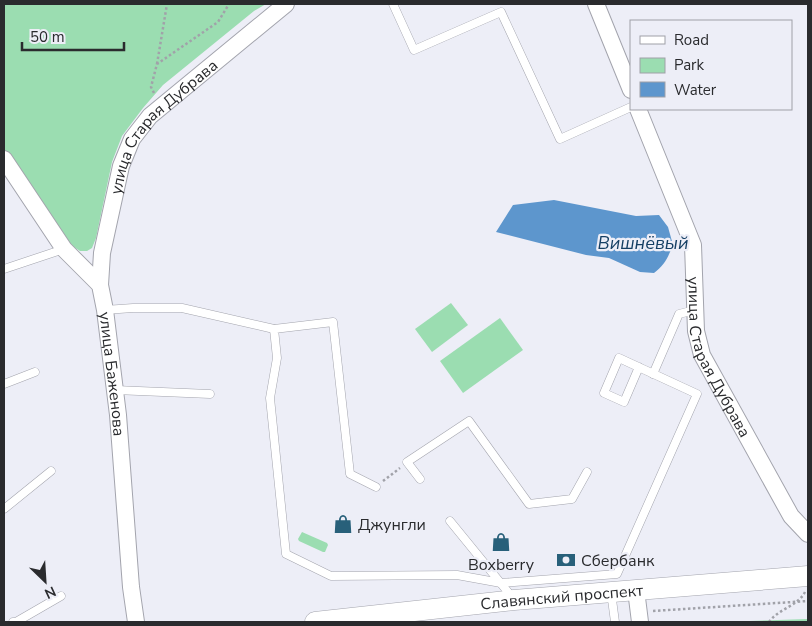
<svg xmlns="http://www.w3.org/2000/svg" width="812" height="626" font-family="'Nunito Sans',sans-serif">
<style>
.green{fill:#9bddb1}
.water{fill:#5d96cd}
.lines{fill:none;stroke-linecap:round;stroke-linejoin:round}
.service-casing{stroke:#a3a4ad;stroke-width:9}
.minor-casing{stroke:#a3a4ad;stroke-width:18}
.tertiary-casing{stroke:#a3a4ad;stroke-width:21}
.path{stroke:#a1a2a9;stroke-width:2.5;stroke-dasharray:2.5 2.5;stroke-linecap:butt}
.service{stroke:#fff;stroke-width:8}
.minor{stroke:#fff;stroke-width:16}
.tertiary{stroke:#fff;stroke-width:20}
.labels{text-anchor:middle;stroke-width:4.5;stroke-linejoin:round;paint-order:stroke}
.street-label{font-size:16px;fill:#2a2b2e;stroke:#edeef7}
.poi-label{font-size:16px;fill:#2a2b2e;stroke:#edeef7;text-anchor:start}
.water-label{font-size:18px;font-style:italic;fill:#153f64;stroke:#edeef7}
</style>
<rect width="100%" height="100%" fill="#edeef7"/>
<g class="green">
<path d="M 4,4 L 266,4 L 254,11 L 163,85 L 143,108 L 122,136 L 112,162 L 96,238 L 92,248 L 87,251 L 80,251 L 71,245 L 44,211 L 4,149 Z"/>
<path d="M 451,303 L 468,325 L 432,352 L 415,329 Z"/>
<path d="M 500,318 L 523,350 L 463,393 L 440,361 Z"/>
<path d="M 302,532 L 327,543 L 328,545 L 325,552 L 323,552 L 299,541 L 298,539 Z"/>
<path d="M 808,619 L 808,622 L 718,622 Z"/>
</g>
<path class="water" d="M 554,200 L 636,216 L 659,215 L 668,227 L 673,245 C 668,257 665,265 654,273 L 640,272 L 609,258 L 586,255 L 496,232 L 513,205 Z"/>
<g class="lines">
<g class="service-casing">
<g id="service">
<path d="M 393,4 L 414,50 L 501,12 L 560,139 L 631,107"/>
<path d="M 4,269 L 64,249"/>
<path d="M 105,310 L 133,308 L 182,308 L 274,329"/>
<path d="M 653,374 L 679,314 L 695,310"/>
<path d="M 4,384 L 35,372"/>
<path d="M 115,390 L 210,394"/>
<path d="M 420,479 L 407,462 L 469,421 L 529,504 L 572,499 L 587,472"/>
<path d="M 376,487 L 350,474 L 333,322 L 274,329 L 277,358 L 270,398 L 286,554 L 331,576 L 457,575 L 501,583 L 617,574 L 697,394 L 619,358 L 604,393 L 624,402 L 639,367"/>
<path d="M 4,509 L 51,471"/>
<path d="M 450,521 L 512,597"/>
<path d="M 611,592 L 615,622"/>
<path d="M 13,622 L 16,622 L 61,596"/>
</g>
</g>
<g class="minor-casing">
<g id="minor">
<path d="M 596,4 L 631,90"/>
<path id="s1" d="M 638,109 L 693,245 L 696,331 L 702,355 L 791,516 L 808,534"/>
<path id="s2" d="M 4,159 L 64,249 L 100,285 L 105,310 L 118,415 L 131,587 L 136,622"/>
<path id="s3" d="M 100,285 L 102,253 L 121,166 L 132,139 L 150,116 L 286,4"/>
<path d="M 636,590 L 640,622"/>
</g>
</g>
<g class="tertiary-casing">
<g id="tertiary">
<path id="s4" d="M 315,622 L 514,600 L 808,576"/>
</g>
</g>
<g class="path">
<path d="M 157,64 L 167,4"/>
<path d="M 154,93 L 151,87 L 157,64 L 218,22 L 229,4"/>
<path d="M 383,481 L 400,468"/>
<path d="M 653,611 L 808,601"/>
<path d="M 769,622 C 778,609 798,606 805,592"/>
</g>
<use href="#service" class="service"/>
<use href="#minor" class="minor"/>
<use href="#tertiary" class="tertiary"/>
</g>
<defs>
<g id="shop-bare" transform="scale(1.5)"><path d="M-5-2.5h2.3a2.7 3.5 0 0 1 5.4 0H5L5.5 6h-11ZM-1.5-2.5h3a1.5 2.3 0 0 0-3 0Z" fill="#28607a" stroke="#edeef7" stroke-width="2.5" paint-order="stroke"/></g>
<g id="bank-bare" transform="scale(1.5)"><path d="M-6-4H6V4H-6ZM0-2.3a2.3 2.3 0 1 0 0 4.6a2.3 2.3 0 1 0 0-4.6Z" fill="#28607a" stroke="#edeef7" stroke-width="2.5" paint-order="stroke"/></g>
</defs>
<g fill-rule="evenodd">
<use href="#shop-bare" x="343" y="524"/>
<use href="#shop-bare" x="501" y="542"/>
<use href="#bank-bare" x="566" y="560"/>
</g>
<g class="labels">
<g class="street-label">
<text dy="6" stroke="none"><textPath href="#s3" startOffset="178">улица Старая Дубрава</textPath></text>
<text dy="6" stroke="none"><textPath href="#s1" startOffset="264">улица Старая Дубрава</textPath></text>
<text dy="6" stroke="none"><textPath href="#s2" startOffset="249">улица Баженова</textPath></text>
<text dy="6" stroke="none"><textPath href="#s4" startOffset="248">Славянский проспект</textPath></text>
</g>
<g class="poi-label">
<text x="358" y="530">Джунгли</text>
<text x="581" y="566">Сбербанк</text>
<text x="501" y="570" text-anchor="middle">Boxberry</text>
</g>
<g class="water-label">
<text x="643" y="249">Вишнёвый</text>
</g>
</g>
<rect width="812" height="626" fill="none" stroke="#2a2b2e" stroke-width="10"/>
<rect x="630" y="20" width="162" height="90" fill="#edeef7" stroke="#9fa0a7"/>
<rect x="640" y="36" width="25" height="8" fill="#ffffff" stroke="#9fa0a7"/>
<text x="674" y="45" font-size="15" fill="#2a2b2e">Road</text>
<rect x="640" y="58" width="25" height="15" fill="#9bddb1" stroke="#9fa0a7"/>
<text x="674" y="70" font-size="15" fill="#2a2b2e">Park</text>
<rect x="640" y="82" width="25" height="15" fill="#5d96cd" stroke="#9fa0a7"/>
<text x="674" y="95" font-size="15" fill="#2a2b2e">Water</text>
<g transform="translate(45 581) rotate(155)" stroke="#edeef7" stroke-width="4" paint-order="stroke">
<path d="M0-4L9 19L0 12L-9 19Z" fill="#2a2b2e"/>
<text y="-8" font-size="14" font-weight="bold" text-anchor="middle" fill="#2a2b2e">N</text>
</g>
<path d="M22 42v8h102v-8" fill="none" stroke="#2a2b2e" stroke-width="2.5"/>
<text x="30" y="42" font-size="15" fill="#2a2b2e" stroke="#edeef7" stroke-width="4" paint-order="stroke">50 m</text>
</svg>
